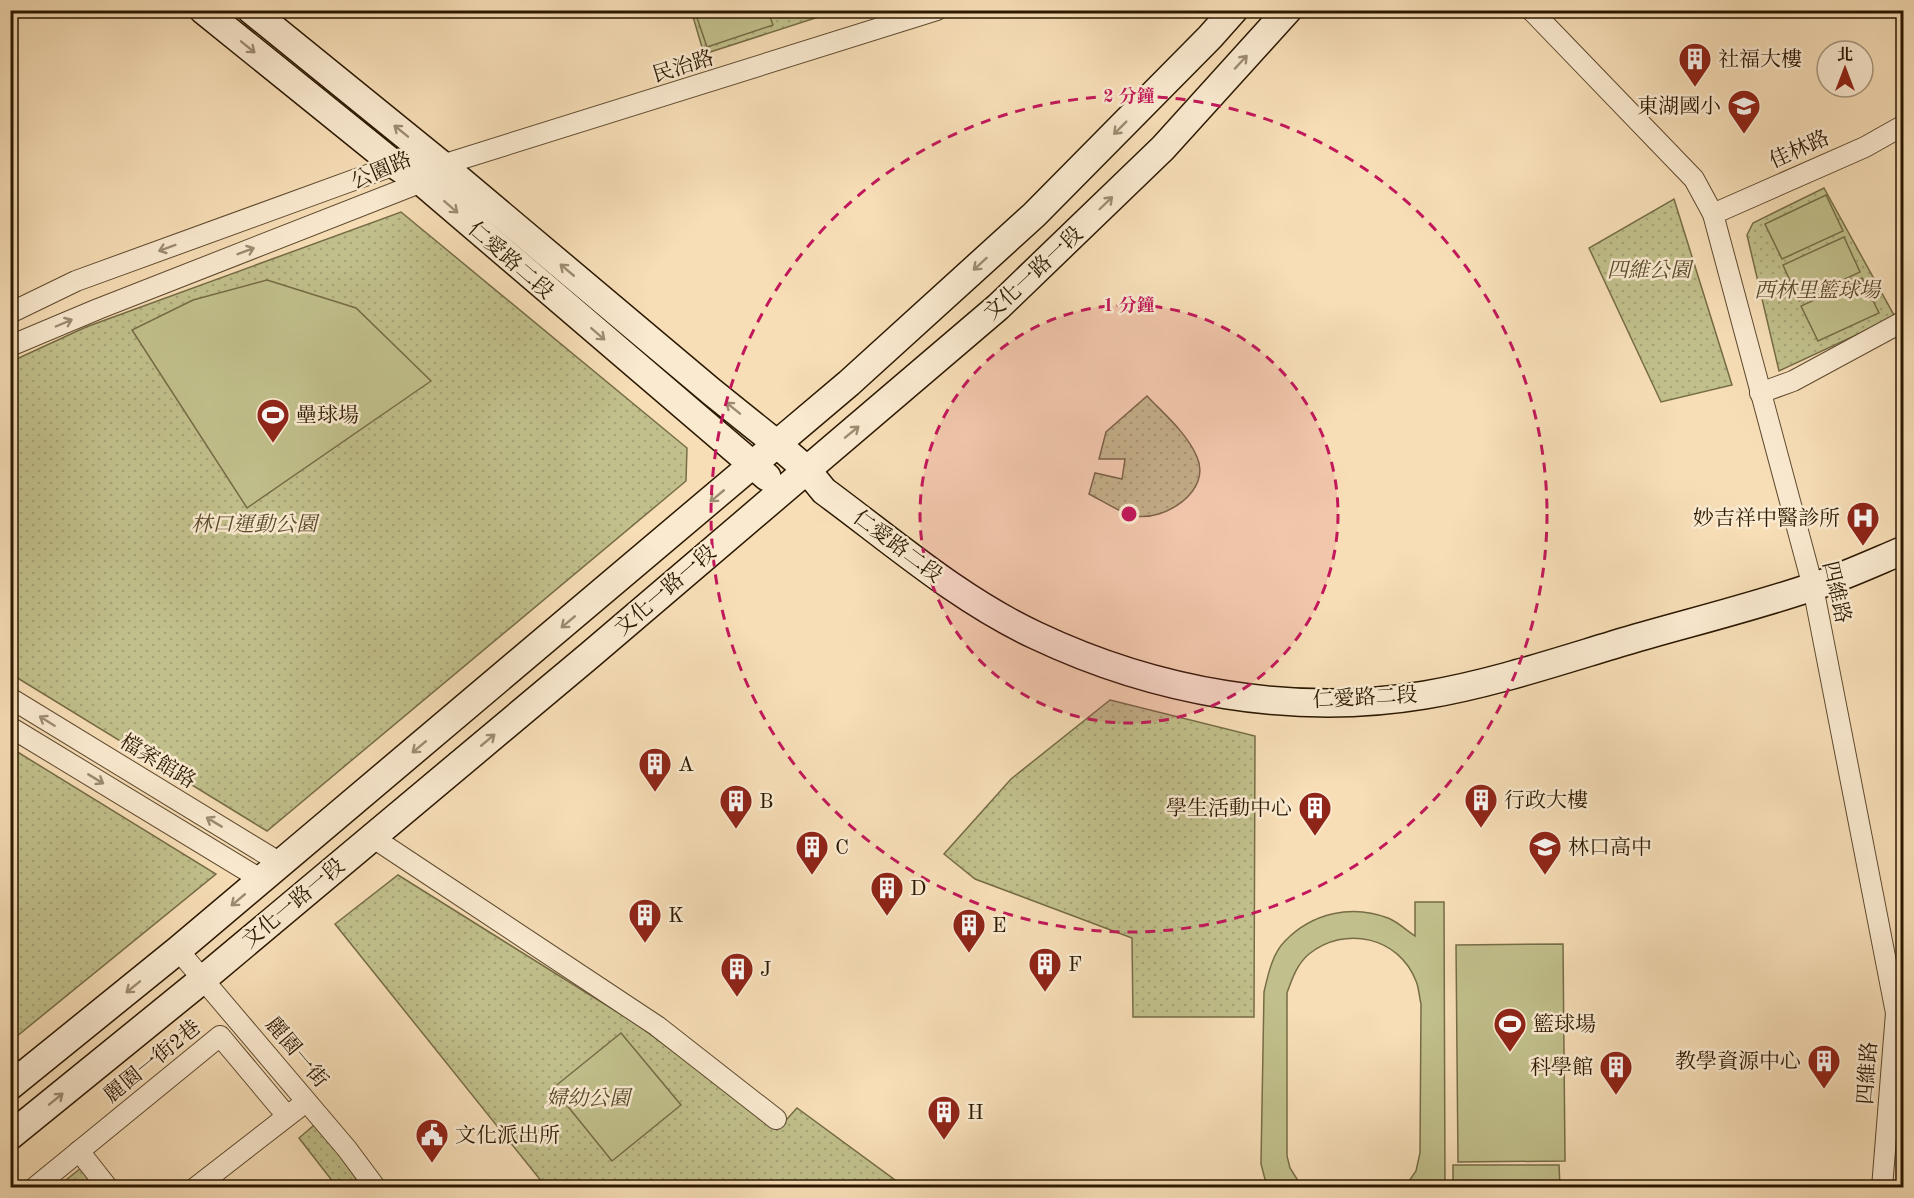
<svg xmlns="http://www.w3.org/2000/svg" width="1914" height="1198" font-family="'Old Standard TT','Noto Serif TC',serif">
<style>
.grass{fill:url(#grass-dots);stroke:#766c46;stroke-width:1.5}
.pitch{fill:#c1c08c;stroke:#766c46;stroke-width:1.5}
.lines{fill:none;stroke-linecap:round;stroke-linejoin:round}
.minor-casing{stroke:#5e4a2e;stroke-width:22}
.secondary-casing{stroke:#2b1800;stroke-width:30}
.minor{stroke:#faead0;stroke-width:20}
.secondary{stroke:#faead0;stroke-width:27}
.oneway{stroke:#9d8c72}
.ring{fill:none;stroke:#c2185b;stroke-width:3;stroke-dasharray:10 8}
.labels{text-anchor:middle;stroke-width:5;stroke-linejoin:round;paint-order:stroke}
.poi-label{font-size:21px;fill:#2b1800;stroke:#faead0;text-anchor:start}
.street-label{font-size:21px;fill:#2b1800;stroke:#faead0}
.park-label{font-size:21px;font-style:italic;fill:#584a2a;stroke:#faead0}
.centre{fill:#c2185b;stroke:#faead0;stroke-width:3}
.ring-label{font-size:18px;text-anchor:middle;font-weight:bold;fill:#c2185b;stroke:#faead0;stroke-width:5;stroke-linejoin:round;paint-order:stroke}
</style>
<defs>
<pattern id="grass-dots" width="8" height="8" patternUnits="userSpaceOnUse" patternTransform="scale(1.5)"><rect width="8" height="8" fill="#c1c08c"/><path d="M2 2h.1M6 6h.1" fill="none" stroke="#a6a477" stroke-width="1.8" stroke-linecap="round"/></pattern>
</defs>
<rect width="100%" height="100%" fill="#f7deb7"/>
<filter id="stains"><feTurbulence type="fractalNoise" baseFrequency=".00333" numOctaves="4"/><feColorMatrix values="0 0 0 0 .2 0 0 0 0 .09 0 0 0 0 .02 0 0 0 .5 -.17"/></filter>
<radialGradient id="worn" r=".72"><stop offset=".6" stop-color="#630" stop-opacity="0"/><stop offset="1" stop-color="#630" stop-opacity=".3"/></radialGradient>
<g class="grass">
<path d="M 691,10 L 837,11 L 704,54 Z"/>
<path d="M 1824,188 L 1895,317 L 1779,371 L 1747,235 L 1753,223 Z"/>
<path d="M 1674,199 L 1732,385 L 1661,402 L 1589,248 Z"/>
<path d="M 401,212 L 687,448 L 686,481 L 267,831 L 11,674 L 10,362 L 86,327 Z"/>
<path d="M 1147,396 C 1164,414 1187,433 1197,457 C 1212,491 1165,521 1135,516 C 1122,514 1101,500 1089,494 L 1095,473 L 1122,479 L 1125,459 L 1099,459 L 1106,432 Z"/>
<path d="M 1110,700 L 1255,736 L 1254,1017 L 1133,1017 L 1132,938 L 975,879 L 944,854 L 1011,779 Z"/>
<path d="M 11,748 L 216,874 L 11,1041 L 10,1041 Z"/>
<path d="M 398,875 L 638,1025 L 777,1130 L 797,1108 L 898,1182 L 909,1187 L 546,1187 L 335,924 Z"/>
<path d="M 313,1126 L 319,1126 L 362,1187 L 337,1187 L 299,1138 Z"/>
<path d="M 81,1168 L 97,1188 L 56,1188 Z"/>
</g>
<g class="pitch">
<path d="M 711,10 L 768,11 L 773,25 L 707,47 L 696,15 Z"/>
<path d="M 1826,195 L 1843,231 L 1782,259 L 1765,224 Z"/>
<path d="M 1844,237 L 1860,272 L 1799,301 L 1783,265 Z"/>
<path d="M 1862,278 L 1879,313 L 1818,341 L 1801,306 Z"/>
<path d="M 267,280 L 356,308 L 431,381 L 247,508 L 132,330 L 193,300 Z"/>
<path d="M 1415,902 L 1444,902 L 1445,1187 L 1405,1187 L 1416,1171 L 1420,1153 L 1421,1004 C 1419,996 1419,988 1416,981 C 1399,937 1345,925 1309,954 C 1297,964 1292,979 1287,993 L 1287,1156 L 1290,1168 L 1302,1187 L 1267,1187 L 1261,1164 L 1264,992 C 1268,975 1272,954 1285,941 C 1312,913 1352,904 1388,918 C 1398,922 1406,930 1415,936 Z"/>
<path d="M 1563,944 L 1565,1161 L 1458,1162 L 1456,945 Z"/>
<path d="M 621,1033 L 681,1105 L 612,1161 L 553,1088 Z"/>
<path d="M 1453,1165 L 1559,1165 L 1560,1187 L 1453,1187 Z"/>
</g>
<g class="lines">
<g class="minor-casing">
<g id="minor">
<path d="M 1531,10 L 1694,179 L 1713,214 L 1813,587 L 1896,1013 L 1882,1188"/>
<path d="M 1713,214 L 1865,147 L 1904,125"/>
<path d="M 10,313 L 76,281 L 395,165 L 442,165 L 937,10"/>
<path d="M 10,346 L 98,309 L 422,182 L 430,175"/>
<path d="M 1760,393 L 1793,381 L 1904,321"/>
<path d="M 10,698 L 282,864"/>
<path d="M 10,727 L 262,880"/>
<path d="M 372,837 L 657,1026 L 776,1119"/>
<path d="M 178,950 L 347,1149 L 376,1188"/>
<path d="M 79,1151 L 108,1188"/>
<path d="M 34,1188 L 220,1036 L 287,1116"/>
<path d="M 195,1188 L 298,1108"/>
</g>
</g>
<g class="secondary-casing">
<g id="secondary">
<path d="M 203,10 L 395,165 L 422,182 L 767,477"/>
<path d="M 251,10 L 442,165 L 712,392 L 778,445 L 806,469 L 824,491 C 892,541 958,599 1035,635 C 1155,692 1293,717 1425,695 C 1496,683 1565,659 1633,639 C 1692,622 1753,607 1812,587 C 1843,577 1873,563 1904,550"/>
<path d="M 10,1086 L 178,950 L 849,383 L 1034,215 L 1210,37 L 1234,10"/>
<path d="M 10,1136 L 202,980 L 590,655 L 998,307 L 1163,148 L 1288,10"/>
</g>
</g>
<use href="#minor" class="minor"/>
<use href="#secondary" class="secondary"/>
</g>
<defs><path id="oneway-shaft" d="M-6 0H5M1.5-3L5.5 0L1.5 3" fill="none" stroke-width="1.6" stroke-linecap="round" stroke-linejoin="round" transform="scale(1.5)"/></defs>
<g class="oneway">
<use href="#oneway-shaft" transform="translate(248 47) rotate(39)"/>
<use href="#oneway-shaft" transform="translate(1241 62) rotate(-47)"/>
<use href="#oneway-shaft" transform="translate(1120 128) rotate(135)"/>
<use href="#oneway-shaft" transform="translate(401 131) rotate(-141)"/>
<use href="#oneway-shaft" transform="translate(1106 203) rotate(-44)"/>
<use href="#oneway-shaft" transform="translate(451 207) rotate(41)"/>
<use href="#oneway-shaft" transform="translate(167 248) rotate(160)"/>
<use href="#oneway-shaft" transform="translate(246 251) rotate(-21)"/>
<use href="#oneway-shaft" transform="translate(980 264) rotate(138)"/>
<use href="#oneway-shaft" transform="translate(567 270) rotate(-140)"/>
<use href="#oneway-shaft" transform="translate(64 323) rotate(-23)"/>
<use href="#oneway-shaft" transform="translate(598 334) rotate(41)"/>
<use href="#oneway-shaft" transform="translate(733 408) rotate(-141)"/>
<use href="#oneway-shaft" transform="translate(852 432) rotate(-39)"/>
<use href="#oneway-shaft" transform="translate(717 496) rotate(140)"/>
<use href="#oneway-shaft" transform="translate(568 622) rotate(140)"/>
<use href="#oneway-shaft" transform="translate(47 721) rotate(-148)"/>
<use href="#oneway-shaft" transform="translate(488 740) rotate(-40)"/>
<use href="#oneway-shaft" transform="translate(419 747) rotate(140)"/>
<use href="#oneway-shaft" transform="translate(96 779) rotate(31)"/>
<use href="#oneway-shaft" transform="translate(214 822) rotate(-149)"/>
<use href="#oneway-shaft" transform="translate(238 900) rotate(140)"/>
<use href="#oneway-shaft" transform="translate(133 987) rotate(141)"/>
<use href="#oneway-shaft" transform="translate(56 1099) rotate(-39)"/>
</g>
<circle cx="1129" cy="514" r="209" fill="#c2185b" fill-opacity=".12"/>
<g class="ring">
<circle cx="1129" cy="514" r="209"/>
<circle cx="1129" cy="514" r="418"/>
</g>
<defs>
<g id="building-pin" transform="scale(1.725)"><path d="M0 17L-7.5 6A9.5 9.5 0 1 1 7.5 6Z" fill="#8f2418" stroke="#faead0"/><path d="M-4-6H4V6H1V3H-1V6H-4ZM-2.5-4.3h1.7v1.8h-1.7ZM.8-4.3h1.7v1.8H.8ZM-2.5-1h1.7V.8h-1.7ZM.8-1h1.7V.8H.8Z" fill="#fff"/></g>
<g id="school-pin" transform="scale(1.725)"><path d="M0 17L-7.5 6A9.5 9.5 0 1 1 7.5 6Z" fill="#8f2418" stroke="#faead0"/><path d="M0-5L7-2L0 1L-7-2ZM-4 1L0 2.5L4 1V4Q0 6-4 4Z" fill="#fff"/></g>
<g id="stadium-pin" transform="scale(1.725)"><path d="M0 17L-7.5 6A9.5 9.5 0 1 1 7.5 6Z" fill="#8f2418" stroke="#faead0"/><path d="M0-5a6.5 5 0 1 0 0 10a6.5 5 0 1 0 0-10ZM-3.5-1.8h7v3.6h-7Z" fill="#fff"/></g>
<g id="hospital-pin" transform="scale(1.725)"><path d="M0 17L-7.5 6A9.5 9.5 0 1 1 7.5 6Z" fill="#8f2418" stroke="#faead0"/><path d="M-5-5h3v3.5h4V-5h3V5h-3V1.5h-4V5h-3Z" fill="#fff"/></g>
<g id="civic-pin" transform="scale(1.725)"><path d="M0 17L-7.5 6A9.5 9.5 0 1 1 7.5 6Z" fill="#8f2418" stroke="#faead0"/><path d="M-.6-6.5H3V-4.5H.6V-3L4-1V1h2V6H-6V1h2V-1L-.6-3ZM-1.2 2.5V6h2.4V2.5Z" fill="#fff"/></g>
</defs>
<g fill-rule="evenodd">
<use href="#building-pin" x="1695" y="59"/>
<use href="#school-pin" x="1744" y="106"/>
<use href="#stadium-pin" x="273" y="415"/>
<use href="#hospital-pin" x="1863" y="518"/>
<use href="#building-pin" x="655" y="764"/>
<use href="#building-pin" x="1481" y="800"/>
<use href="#building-pin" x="736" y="801"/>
<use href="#building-pin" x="1315" y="808"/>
<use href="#building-pin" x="812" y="847"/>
<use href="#school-pin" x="1545" y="847"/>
<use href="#building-pin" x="887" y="888"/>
<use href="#building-pin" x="645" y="915"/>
<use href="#building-pin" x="969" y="925"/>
<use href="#building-pin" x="1045" y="964"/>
<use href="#building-pin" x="737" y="969"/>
<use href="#stadium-pin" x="1510" y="1024"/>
<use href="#building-pin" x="1824" y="1061"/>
<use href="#building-pin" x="1616" y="1067"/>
<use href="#building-pin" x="944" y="1112"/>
<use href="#civic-pin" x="432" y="1135"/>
</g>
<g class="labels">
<g class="poi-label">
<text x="1718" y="66">社福大樓</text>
<text x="1721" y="113" text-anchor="end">東湖國小</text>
<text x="296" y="422">壘球場</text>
<text x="1840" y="525" text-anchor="end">妙吉祥中醫診所</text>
<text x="678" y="771">A</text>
<text x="1504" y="807">行政大樓</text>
<text x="759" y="808">B</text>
<text x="1292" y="815" text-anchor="end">學生活動中心</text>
<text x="835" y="854">C</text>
<text x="1568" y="854">林口高中</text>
<text x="910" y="895">D</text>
<text x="668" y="922">K</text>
<text x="992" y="932">E</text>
<text x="1068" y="971">F</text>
<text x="760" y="976">J</text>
<text x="1533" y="1031">籃球場</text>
<text x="1801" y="1068" text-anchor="end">教學資源中心</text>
<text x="1593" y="1074" text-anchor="end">科學館</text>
<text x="967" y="1119">H</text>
<text x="455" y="1142">文化派出所</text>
</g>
<g class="street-label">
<text transform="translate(683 66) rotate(-17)" y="7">民治路</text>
<text transform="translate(1799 149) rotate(-24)" y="7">佳林路</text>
<text transform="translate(381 170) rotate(-23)" y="7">公園路</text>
<text transform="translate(511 260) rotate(41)" y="7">仁愛路二段</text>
<text transform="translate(1033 273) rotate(-43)" y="7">文化一路一段</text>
<text transform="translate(898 546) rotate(37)" y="7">仁愛路二段</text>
<text transform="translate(665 590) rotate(-41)" y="7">文化一路一段</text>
<text transform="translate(1837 592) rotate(77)" y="7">四維路</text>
<text transform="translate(1365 697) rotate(-3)" y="7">仁愛路二段</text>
<text transform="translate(158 761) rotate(31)" y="7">檔案館路</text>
<text transform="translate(293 903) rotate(-40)" y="7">文化一路一段</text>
<text transform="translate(297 1052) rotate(50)" y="7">麗園一街</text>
<text transform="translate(152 1061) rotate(-39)" y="7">麗園一街2巷</text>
<text transform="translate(1867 1073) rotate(-86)" y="7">四維路</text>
</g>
<g class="park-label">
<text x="1649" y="277">四維公園</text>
<text x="1817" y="297">西林里籃球場</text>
<text x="254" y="531">林口運動公園</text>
<text x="588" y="1105">婦幼公園</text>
</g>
</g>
<circle cx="1129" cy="514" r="9" class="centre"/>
<g class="ring-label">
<text x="1129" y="102">2 分鐘</text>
<text x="1129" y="311">1 分鐘</text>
</g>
<rect width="1914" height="1198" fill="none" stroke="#f7deb7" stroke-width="36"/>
<rect x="12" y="12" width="1890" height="1174" fill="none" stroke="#2b1800" stroke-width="3"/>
<rect x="18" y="18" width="1878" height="1162" fill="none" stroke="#2b1800" stroke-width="1.5"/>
<g transform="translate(1845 69)"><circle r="28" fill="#faead0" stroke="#a7967d" stroke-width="1.5"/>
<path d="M0-4.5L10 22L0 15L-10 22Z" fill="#8f2418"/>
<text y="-9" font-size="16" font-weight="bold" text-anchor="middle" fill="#2b1800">北</text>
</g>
<rect width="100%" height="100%" filter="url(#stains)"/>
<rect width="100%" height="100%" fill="url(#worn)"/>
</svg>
